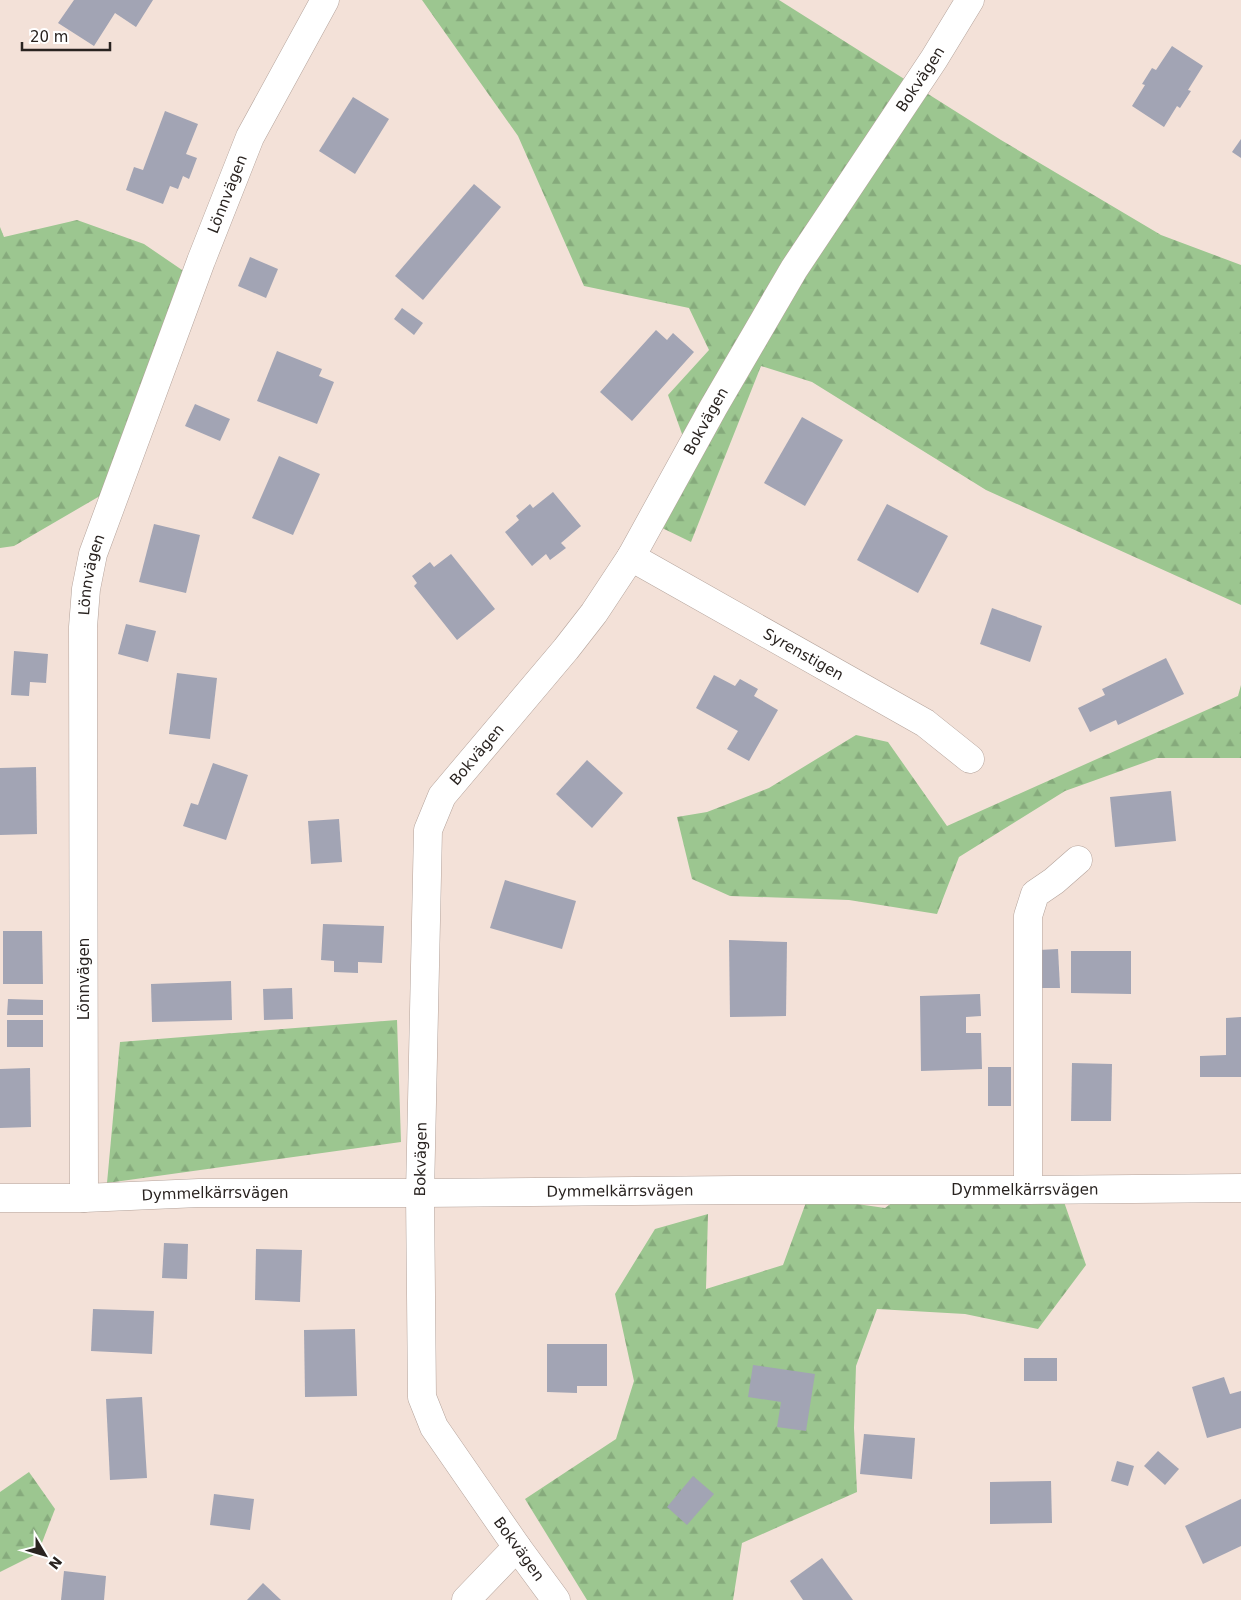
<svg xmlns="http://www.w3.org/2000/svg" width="1241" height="1600" font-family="'DejaVu Sans',sans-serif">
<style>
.forest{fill:url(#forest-firs)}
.building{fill:#a2a4b4}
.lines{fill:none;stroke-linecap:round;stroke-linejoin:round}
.minor-casing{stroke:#b4a39b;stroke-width:29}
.minor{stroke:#fff;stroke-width:28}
.labels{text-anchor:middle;stroke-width:5;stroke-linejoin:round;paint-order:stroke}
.street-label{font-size:15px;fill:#292320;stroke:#fff}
</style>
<defs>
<pattern id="forest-firs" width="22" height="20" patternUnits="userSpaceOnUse" patternTransform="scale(1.25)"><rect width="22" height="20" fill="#9cc690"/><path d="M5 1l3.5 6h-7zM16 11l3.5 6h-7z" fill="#86aa7c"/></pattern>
</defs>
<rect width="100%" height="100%" fill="#f3e1d8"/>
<g class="forest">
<path d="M 422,0 L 779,0 L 1001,140 L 1161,235 L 1241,265 L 1241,605 L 986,490 L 812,382 L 761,366 L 691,542 L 658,526 L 691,459 L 668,395 L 709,350 L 689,308 L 584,286 L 518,136 Z"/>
<path d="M 77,220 L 144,244 L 185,272 L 105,493 L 14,546 L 0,548 L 0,227 L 4,237 Z"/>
<path d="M 1241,685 L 1241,758 L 1157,758 L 1065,791 L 959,857 L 937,914 L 849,900 L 730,896 L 692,879 L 677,817 L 707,812 L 769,788 L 856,735 L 888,742 L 947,826 L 1238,696 Z"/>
<path d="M 397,1020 L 401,1142 L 107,1183 L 120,1042 Z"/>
<path d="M 909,1190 L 1063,1199 L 1086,1265 L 1038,1329 L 965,1314 L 877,1309 L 856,1366 L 854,1428 L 857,1492 L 742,1543 L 733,1600 L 587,1600 L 525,1499 L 616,1439 L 634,1381 L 615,1294 L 655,1229 L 708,1214 L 706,1289 L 783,1265 L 808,1197 L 885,1208 Z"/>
<path d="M 29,1472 L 55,1509 L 38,1553 L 0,1572 L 0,1492 Z"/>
</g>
<g class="building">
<path d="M 74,0 L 153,0 L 136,27 L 115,13 L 94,46 L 58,23 Z"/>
<path d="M 1172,46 L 1203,66 L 1188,90 L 1191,91 L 1180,108 L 1177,106 L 1164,127 L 1132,106 L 1145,85 L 1142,84 L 1152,68 L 1156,70 Z"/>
<path d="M 353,97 L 389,119 L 355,174 L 319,151 Z"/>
<path d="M 165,111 L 198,124 L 186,154 L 197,158 L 189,179 L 183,176 L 178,189 L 170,186 L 163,204 L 126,190 L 134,167 L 143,170 Z"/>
<path d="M 1241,139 L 1241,158 L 1232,152 Z"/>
<path d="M 474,184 L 501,207 L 423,300 L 395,276 Z"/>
<path d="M 250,257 L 278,269 L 266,298 L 238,286 Z"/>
<path d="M 402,308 L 423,323 L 414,335 L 394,319 Z"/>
<path d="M 656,330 L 667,340 L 673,333 L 694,352 L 632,421 L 600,392 Z"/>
<path d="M 277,351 L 322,369 L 319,376 L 334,382 L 317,424 L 257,401 Z"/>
<path d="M 195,404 L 230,419 L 220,441 L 185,426 Z"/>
<path d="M 802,417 L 843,440 L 805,506 L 764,483 Z"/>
<path d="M 279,456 L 320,474 L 293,535 L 252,518 Z"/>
<path d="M 553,492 L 581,526 L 561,543 L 566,548 L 550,560 L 546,554 L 532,566 L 505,532 L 519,520 L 516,516 L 530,504 L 533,508 Z"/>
<path d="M 887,504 L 948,536 L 918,593 L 857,560 Z"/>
<path d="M 154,524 L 200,535 L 186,593 L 139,582 Z"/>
<path d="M 451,554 L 495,609 L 457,640 L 414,586 L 417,583 L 412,576 L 430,562 L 434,567 Z"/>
<path d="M 992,608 L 1042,626 L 1030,662 L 980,644 Z"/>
<path d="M 126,624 L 156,631 L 148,662 L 118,654 Z"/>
<path d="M 14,651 L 48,654 L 46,683 L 30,682 L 29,696 L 11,695 Z"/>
<path d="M 1166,658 L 1184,694 L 1118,725 L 1116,720 L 1090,732 L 1078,708 L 1105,695 L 1102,689 Z"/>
<path d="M 177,673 L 217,678 L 210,739 L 169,734 Z"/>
<path d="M 714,675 L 735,686 L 740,679 L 758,689 L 754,696 L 778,710 L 749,761 L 727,749 L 738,731 L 696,708 Z"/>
<path d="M 587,760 L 623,793 L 592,828 L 556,794 Z"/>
<path d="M 213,763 L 248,775 L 226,840 L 183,826 L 191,803 L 198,805 Z"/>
<path d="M 36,767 L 37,834 L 0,835 L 0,768 Z"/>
<path d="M 1171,791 L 1176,841 L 1115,847 L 1110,797 Z"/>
<path d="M 339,819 L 342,862 L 311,864 L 308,821 Z"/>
<path d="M 505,880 L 576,901 L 562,949 L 490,928 Z"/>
<path d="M 323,924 L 384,926 L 382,963 L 358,962 L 358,973 L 334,972 L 334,961 L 321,960 Z"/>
<path d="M 3,931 L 42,931 L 43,984 L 3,984 Z"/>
<path d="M 729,940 L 787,942 L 786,1016 L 730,1017 Z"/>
<path d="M 1058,949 L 1060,988 L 1040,988 L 1039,950 Z"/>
<path d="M 1071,951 L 1131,951 L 1131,994 L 1071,993 Z"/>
<path d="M 231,981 L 232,1020 L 152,1022 L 151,984 Z"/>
<path d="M 292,988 L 293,1019 L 264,1020 L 263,989 Z"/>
<path d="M 980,994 L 981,1016 L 966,1017 L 966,1033 L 981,1033 L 982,1069 L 921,1071 L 920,996 Z"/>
<path d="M 8,999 L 43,1000 L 43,1015 L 7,1015 Z"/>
<path d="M 1241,1017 L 1241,1077 L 1200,1077 L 1200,1056 L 1226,1055 L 1226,1018 Z"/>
<rect x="7" y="1020" width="36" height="27"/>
<path d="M 1072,1063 L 1112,1064 L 1111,1121 L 1071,1121 Z"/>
<rect x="988" y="1067" width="23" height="39"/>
<path d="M 30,1068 L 31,1127 L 0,1128 L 0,1069 Z"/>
<path d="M 164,1243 L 188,1244 L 187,1279 L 162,1278 Z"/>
<path d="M 256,1249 L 302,1250 L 300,1302 L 255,1300 Z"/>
<path d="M 93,1309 L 154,1311 L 152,1354 L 91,1351 Z"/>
<path d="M 355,1329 L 357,1396 L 305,1397 L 304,1330 Z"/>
<path d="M 547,1344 L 607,1344 L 607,1386 L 577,1386 L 577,1393 L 547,1392 Z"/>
<rect x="1024" y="1358" width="33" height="23"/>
<path d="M 753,1365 L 815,1374 L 806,1431 L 777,1427 L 781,1402 L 748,1397 Z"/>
<path d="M 1224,1377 L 1230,1394 L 1241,1391 L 1241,1428 L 1207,1438 L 1192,1387 Z"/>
<path d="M 142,1397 L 147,1478 L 110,1480 L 106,1399 Z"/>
<path d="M 864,1434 L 915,1438 L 912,1479 L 860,1474 Z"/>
<path d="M 1158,1451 L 1179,1469 L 1165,1485 L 1144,1466 Z"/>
<path d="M 1117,1461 L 1134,1466 L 1128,1486 L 1111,1481 Z"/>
<path d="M 693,1476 L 714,1494 L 687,1525 L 667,1507 Z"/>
<path d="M 1051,1481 L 1052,1523 L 990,1524 L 990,1482 Z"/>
<path d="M 214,1494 L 254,1499 L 250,1530 L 210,1525 Z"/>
<path d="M 1241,1499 L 1241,1546 L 1203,1564 L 1185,1526 Z"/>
<path d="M 822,1558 L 853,1600 L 803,1600 L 790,1581 Z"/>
<path d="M 64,1571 L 106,1576 L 104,1600 L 61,1600 Z"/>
<path d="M 263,1583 L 281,1600 L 247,1600 Z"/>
</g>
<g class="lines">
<g class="minor-casing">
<g id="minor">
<path id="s1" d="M 631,557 L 925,723 L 970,759"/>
<path d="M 1028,1190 L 1028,916 L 1035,894 L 1054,881 L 1078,860"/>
<path id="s2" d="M 0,1198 L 84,1198 L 199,1193 L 420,1193 L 735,1190 L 1028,1190 L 1241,1188"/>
<path id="s3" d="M 84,1198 L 83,627 L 86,589 L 93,554 L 201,261 L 250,137 L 325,0"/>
<path d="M 466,1600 L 517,1547"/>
<path id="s4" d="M 556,1600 L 517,1547 L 434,1427 L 422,1397 L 420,1193 L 428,830 L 442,796 L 566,649 L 594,613 L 631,557 L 713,408 L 794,269 L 934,59 L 970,0"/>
</g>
</g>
<use href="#minor" class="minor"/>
</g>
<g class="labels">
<g class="street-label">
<text dy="5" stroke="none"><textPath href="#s4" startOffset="1712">Bokvägen</textPath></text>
<text dy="5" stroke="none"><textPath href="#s3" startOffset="1029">Lönnvägen</textPath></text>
<text dy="5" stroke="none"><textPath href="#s4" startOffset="1308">Bokvägen</textPath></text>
<text dy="5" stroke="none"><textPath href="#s3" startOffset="624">Lönnvägen</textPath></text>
<text dy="5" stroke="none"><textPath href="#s1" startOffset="198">Syrenstigen</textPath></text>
<text dy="5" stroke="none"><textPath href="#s4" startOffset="902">Bokvägen</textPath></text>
<text transform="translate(84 979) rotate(-90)" y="5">Lönnvägen</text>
<text dy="5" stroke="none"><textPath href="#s4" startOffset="482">Bokvägen</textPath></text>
<text dy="5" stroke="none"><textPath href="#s2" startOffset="1025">Dymmelkärrsvägen</textPath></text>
<text dy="5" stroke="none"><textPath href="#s2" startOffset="620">Dymmelkärrsvägen</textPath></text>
<text dy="5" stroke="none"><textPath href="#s2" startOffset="215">Dymmelkärrsvägen</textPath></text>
<text transform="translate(519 1549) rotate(54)" y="5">Bokvägen</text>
</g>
</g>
<g transform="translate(45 1555) rotate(128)" stroke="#ffffff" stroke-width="4" paint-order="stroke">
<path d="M0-4L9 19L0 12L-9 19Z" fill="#292320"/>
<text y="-8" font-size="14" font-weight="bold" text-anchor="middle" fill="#292320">N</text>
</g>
<path d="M22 42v8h88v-8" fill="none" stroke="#292320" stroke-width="2.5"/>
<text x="30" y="42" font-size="15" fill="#292320" stroke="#ffffff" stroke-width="4" paint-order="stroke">20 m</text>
</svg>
